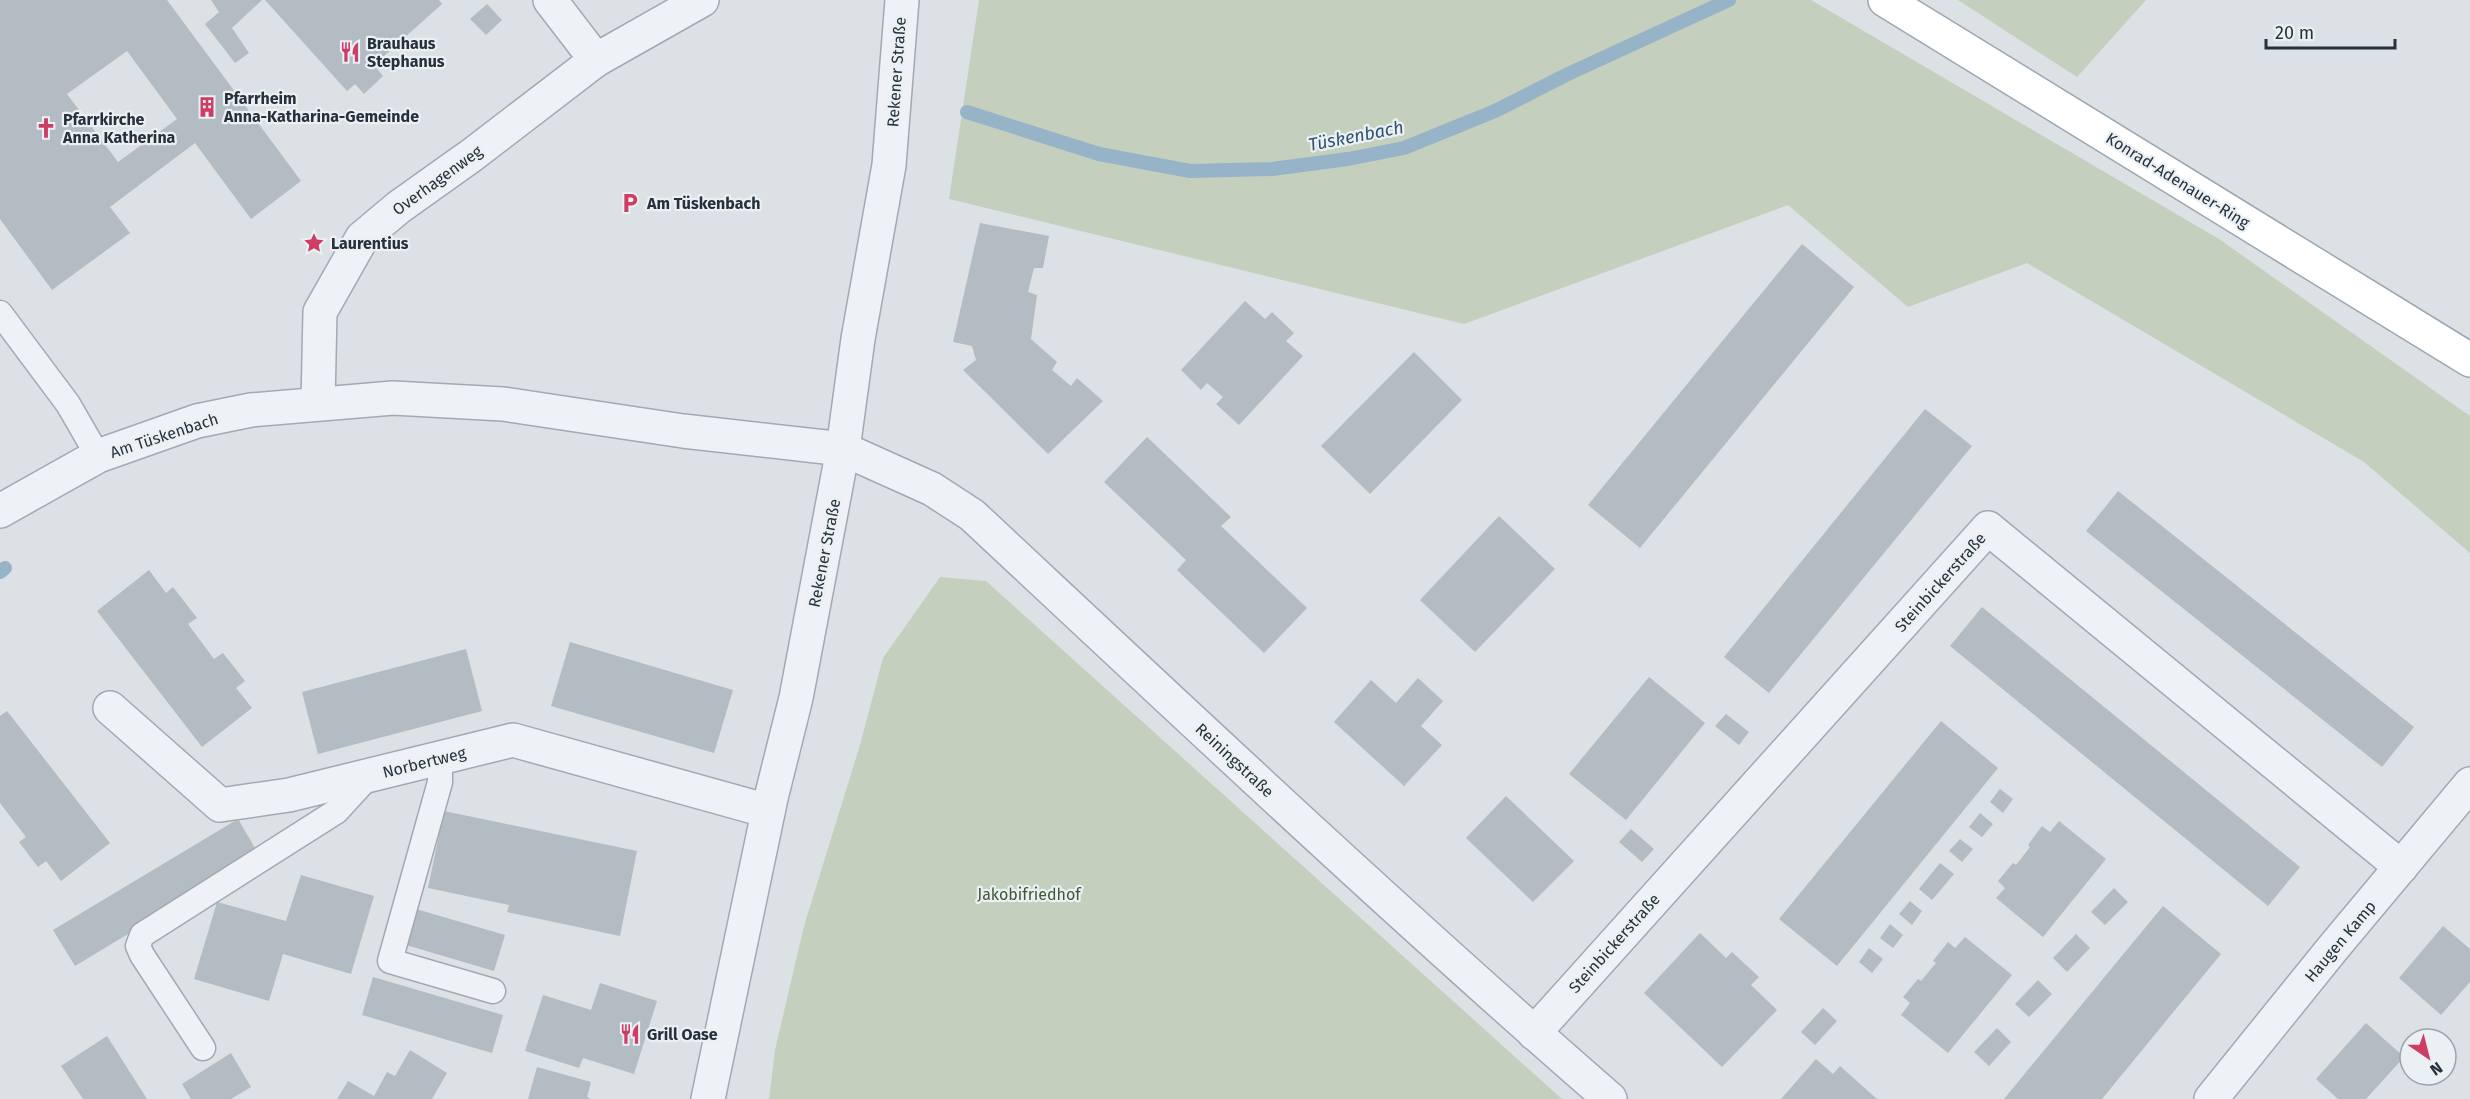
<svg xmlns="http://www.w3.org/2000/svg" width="2470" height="1099" font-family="'Fira Sans',sans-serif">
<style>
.green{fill:#c4d0bd}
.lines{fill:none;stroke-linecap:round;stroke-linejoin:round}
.stream{stroke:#96b3c7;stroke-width:14}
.building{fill:#b3bbc3;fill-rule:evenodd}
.lane-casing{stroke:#a2a9b0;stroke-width:27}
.street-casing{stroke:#a2a9b0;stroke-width:36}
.primary-casing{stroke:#9ba7b2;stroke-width:36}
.lane{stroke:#eef1f5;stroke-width:24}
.street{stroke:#eef1f5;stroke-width:33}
.primary{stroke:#fff;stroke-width:33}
.labels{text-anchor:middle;stroke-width:4.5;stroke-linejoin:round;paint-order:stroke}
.poi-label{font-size:16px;font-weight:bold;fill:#26313c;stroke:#ebf0f4;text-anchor:start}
.street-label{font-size:16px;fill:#26313c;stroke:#ebf0f4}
.park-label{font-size:16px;fill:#3e5833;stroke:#ebf0f4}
.water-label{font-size:18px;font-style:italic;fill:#305470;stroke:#ebf0f4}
</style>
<rect width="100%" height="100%" fill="#dce1e6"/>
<g class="green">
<path d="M 979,0 L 1811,0 L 2219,239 L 2470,416 L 2470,553 L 2364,462 L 2027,263 L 1908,307 L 1788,205 L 1464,324 L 949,199 Z"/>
<path d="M 1958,0 L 2146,0 L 2077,77 Z"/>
<path d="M 940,577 L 986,581 L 1562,1099 L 769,1099 L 775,1050 L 804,926 L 860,745 L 883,658 Z"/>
</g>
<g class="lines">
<g class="stream">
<path d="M 967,112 L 1099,154 L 1190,171 L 1272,169 L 1348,159 L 1404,148 L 1495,111 L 1568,74 L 1729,0"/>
<path d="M 0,572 L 5,568"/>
</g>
</g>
<g class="building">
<path d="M 0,0 L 167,0 L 301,181 L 251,219 L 195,143 L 110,207 L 130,233 L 52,290 L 0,219 ZM 127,51 L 177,119 L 118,162 L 67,94 Z"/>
<path d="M 211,0 L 262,0 L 232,28 L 249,53 L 235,63 L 205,24 L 219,12 Z"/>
<path d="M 265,0 L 439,0 L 442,4 L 374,65 L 383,76 L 364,94 L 355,84 L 347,91 Z"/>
<path d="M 487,4 L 502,20 L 486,35 L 470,19 Z"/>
<path d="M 980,223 L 1049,236 L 1043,268 L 1034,268 L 1028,292 L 1037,295 L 1031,339 L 1057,362 L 1052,370 L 1071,386 L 1077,378 L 1103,401 L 1048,454 L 963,370 L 976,360 L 972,346 L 953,342 Z"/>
<path d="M 1802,244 L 1854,287 L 1640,548 L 1588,505 Z"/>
<path d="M 1245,301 L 1265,319 L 1272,312 L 1294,333 L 1286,341 L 1303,356 L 1239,425 L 1216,404 L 1223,397 L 1207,383 L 1201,390 L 1181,370 Z"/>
<path d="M 1414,352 L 1462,400 L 1370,494 L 1321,446 Z"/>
<path d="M 1925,409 L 1972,446 L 1769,693 L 1724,657 Z"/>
<path d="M 1147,437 L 1231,517 L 1221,526 L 1307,608 L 1264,653 L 1177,570 L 1186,560 L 1104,482 Z"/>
<path d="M 2118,491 L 2414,727 L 2382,767 L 2086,531 Z"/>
<path d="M 1499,516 L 1555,569 L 1475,652 L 1420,600 Z"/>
<path d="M 149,570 L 166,593 L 173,587 L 197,618 L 188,624 L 214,659 L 223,653 L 245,681 L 236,688 L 252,708 L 202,747 L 97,611 Z"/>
<path d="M 1982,607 L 2300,867 L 2268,906 L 1950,646 Z"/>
<path d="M 570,642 L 733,690 L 714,753 L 551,706 Z"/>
<path d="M 466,649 L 482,711 L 318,754 L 302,692 Z"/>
<path d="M 1649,677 L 1705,723 L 1626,820 L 1569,774 Z"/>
<path d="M 1418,678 L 1443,701 L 1421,726 L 1442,745 L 1404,786 L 1334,722 L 1371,680 L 1396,703 Z"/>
<path d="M 7,711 L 110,843 L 61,881 L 46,861 L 38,867 L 19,842 L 26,837 L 0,803 L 0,716 Z"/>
<path d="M 1726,714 L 1749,732 L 1739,745 L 1715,726 Z"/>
<path d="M 1941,721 L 1998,768 L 1837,966 L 1779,919 Z"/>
<path d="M 2000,789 L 2013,799 L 2003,813 L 1990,802 Z"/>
<path d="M 1506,796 L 1574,861 L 1533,902 L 1466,838 Z"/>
<path d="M 444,811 L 637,851 L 620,936 L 507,912 L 509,905 L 428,888 Z"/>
<path d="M 1980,813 L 1993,824 L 1982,837 L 1969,827 Z"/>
<path d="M 238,819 L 259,855 L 75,966 L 53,930 Z"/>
<path d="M 2059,821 L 2106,859 L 2043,937 L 1996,898 L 2005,888 L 1998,881 L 2013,863 L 2016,865 L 2030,847 L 2028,845 L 2042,826 L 2050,832 Z"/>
<path d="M 1631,829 L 1654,849 L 1642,862 L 1619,842 Z"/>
<path d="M 1960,839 L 1973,849 L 1962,862 L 1949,851 Z"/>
<path d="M 1940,863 L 1954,874 L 1932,900 L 1919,889 Z"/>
<path d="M 301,875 L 374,896 L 351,974 L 283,954 L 269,1001 L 194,979 L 217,902 L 286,921 Z"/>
<path d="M 2114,888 L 2128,902 L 2105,925 L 2091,912 Z"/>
<path d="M 1910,901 L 1922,911 L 1912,925 L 1899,914 Z"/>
<path d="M 2163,906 L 2221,954 L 2102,1099 L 2004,1099 Z"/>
<path d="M 416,909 L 505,935 L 494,971 L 406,945 Z"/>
<path d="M 1890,924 L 1903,935 L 1893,948 L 1880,938 Z"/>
<path d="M 2443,926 L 2470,949 L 2470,982 L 2441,1015 L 2399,978 Z"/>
<path d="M 1700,933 L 1726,958 L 1732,952 L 1759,977 L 1751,985 L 1777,1010 L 1722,1067 L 1644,993 Z"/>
<path d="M 2076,934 L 2090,948 L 2067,972 L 2053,958 Z"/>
<path d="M 1965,937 L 2012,975 L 1948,1053 L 1901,1015 L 1910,1003 L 1903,997 L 1918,979 L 1921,981 L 1936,963 L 1933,961 L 1948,942 L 1955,948 Z"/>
<path d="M 1869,948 L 1883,959 L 1872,973 L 1859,962 Z"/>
<path d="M 373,977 L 503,1015 L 492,1053 L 362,1015 Z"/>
<path d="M 2038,980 L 2052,994 L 2029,1017 L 2015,1004 Z"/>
<path d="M 600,983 L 657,1001 L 634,1074 L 583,1058 L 579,1068 L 525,1051 L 543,995 L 591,1010 Z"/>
<path d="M 1823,1008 L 1837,1021 L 1815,1045 L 1801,1032 Z"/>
<path d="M 2366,1023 L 2404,1057 L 2366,1099 L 2338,1099 L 2316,1079 Z"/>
<path d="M 1997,1028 L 2011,1042 L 1989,1066 L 1974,1052 Z"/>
<path d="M 107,1036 L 147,1099 L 83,1099 L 61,1066 Z"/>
<path d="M 410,1050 L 447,1073 L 432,1099 L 337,1099 L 348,1081 L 374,1096 L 387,1072 L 395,1076 Z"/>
<path d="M 231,1053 L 251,1087 L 231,1099 L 191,1099 L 182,1084 Z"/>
<path d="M 1816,1059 L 1833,1074 L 1840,1066 L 1877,1099 L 1781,1099 Z"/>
<path d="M 537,1067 L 591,1082 L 587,1097 L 591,1099 L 528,1099 Z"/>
</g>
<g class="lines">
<g class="lane-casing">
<g id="lane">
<path d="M 0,313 L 68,404 L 98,456"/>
<path d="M 440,758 L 440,782 L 390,961 L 493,991"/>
<path d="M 203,1048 L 142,955 L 138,946 L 142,935 L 337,811 L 370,775"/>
</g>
</g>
<g class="street-casing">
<g id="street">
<path d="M 550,0 L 596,60"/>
<path d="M 318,403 L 320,312 L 362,238 L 399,207 L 472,155 L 596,60 L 702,0"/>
<path d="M 0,511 L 98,456 L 197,421 L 251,410 L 393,398 L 503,404 L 683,431 L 843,449 L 932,489 L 972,515 C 1183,712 1393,910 1610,1099"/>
<path d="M 110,708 L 220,805 L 289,795 L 513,740 L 768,811"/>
<path d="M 1534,1033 L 1988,528 L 2401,867"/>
<path d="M 708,1099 L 771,798 L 796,698 L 843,449 L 858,339 L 889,165 L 902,0"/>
<path d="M 2211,1099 L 2333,948 L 2470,784"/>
</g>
</g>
<g class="primary-casing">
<path id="primary" d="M 1885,0 L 2470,360"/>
</g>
<use href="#lane" class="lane"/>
<use href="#street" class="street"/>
<use href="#primary" class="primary"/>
</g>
<defs>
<g id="restaurant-bare" transform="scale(1.62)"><path d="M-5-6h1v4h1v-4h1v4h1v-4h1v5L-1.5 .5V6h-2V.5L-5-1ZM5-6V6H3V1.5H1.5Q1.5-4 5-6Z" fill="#ce3e64" stroke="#ebf0f4" stroke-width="2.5" paint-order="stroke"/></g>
<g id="building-bare" transform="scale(1.62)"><path d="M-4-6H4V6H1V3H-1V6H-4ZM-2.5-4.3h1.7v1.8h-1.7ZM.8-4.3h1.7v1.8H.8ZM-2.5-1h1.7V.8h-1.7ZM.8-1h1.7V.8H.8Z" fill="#ce3e64" stroke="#ebf0f4" stroke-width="2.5" paint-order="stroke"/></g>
<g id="church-bare" transform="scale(1.62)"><path d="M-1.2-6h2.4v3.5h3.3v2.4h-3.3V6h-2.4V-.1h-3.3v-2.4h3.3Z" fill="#ce3e64" stroke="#ebf0f4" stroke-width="2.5" paint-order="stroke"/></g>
<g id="parking-bare" transform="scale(1.62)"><path d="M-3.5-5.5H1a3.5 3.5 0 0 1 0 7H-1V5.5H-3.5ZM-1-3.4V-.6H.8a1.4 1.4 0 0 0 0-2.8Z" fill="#ce3e64" stroke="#ebf0f4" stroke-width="2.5" paint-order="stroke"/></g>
<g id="sight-bare" transform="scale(1.62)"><path d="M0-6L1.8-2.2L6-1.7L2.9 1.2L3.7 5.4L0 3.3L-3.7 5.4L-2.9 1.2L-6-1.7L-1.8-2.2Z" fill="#ce3e64" stroke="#ebf0f4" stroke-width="2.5" paint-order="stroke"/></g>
</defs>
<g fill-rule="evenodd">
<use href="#restaurant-bare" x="350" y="52"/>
<use href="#building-bare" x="207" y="107"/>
<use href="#church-bare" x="46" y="128"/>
<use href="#parking-bare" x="630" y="203"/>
<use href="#sight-bare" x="314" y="243"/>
<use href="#restaurant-bare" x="630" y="1034"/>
</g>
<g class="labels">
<g class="poi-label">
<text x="367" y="49">Brauhaus<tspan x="367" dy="18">Stephanus</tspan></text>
<text x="224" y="104">Pfarrheim<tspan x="224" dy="18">Anna-Katharina-Gemeinde</tspan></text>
<text x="63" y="125">Pfarrkirche<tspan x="63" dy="18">Anna Katherina</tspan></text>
<text x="647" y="209">Am Tüskenbach</text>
<text x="331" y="249">Laurentius</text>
<text x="647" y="1040">Grill Oase</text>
</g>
<g class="street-label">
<text transform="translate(896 72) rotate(-86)" y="6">Rekener Straße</text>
<text transform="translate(437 180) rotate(-36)" y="6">Overhagenweg</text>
<text transform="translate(2178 180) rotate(32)" y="6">Konrad-Adenauer-Ring</text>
<text transform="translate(164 435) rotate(-18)" y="6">Am Tüskenbach</text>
<text transform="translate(824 553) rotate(-79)" y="6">Rekener Straße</text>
<text transform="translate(1940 582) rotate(-48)" y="6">Steinbickerstraße</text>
<text transform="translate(1235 760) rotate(43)" y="6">Reiningstraße</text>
<text transform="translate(424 762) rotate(-14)" y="6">Norbertweg</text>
<text transform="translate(2340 941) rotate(-50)" y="6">Haugen Kamp</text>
<text transform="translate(1614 943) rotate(-48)" y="6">Steinbickerstraße</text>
</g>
<g class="park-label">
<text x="1029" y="900">Jakobifriedhof</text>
</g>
<g class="water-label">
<text transform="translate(1356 136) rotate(-11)" y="6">Tüskenbach</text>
</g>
</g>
<g transform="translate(2428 1057) rotate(145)"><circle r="28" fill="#ebf0f4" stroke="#9ca4aa" stroke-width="1.5"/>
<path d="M0-4.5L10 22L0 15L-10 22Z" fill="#ce3e64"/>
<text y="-9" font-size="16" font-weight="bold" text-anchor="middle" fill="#26313c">N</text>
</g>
<path d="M2266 39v9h129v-9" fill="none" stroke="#26313c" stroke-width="3"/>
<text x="2275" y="39" font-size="18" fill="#26313c" stroke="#ebf0f4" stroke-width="4.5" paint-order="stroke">20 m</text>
</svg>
